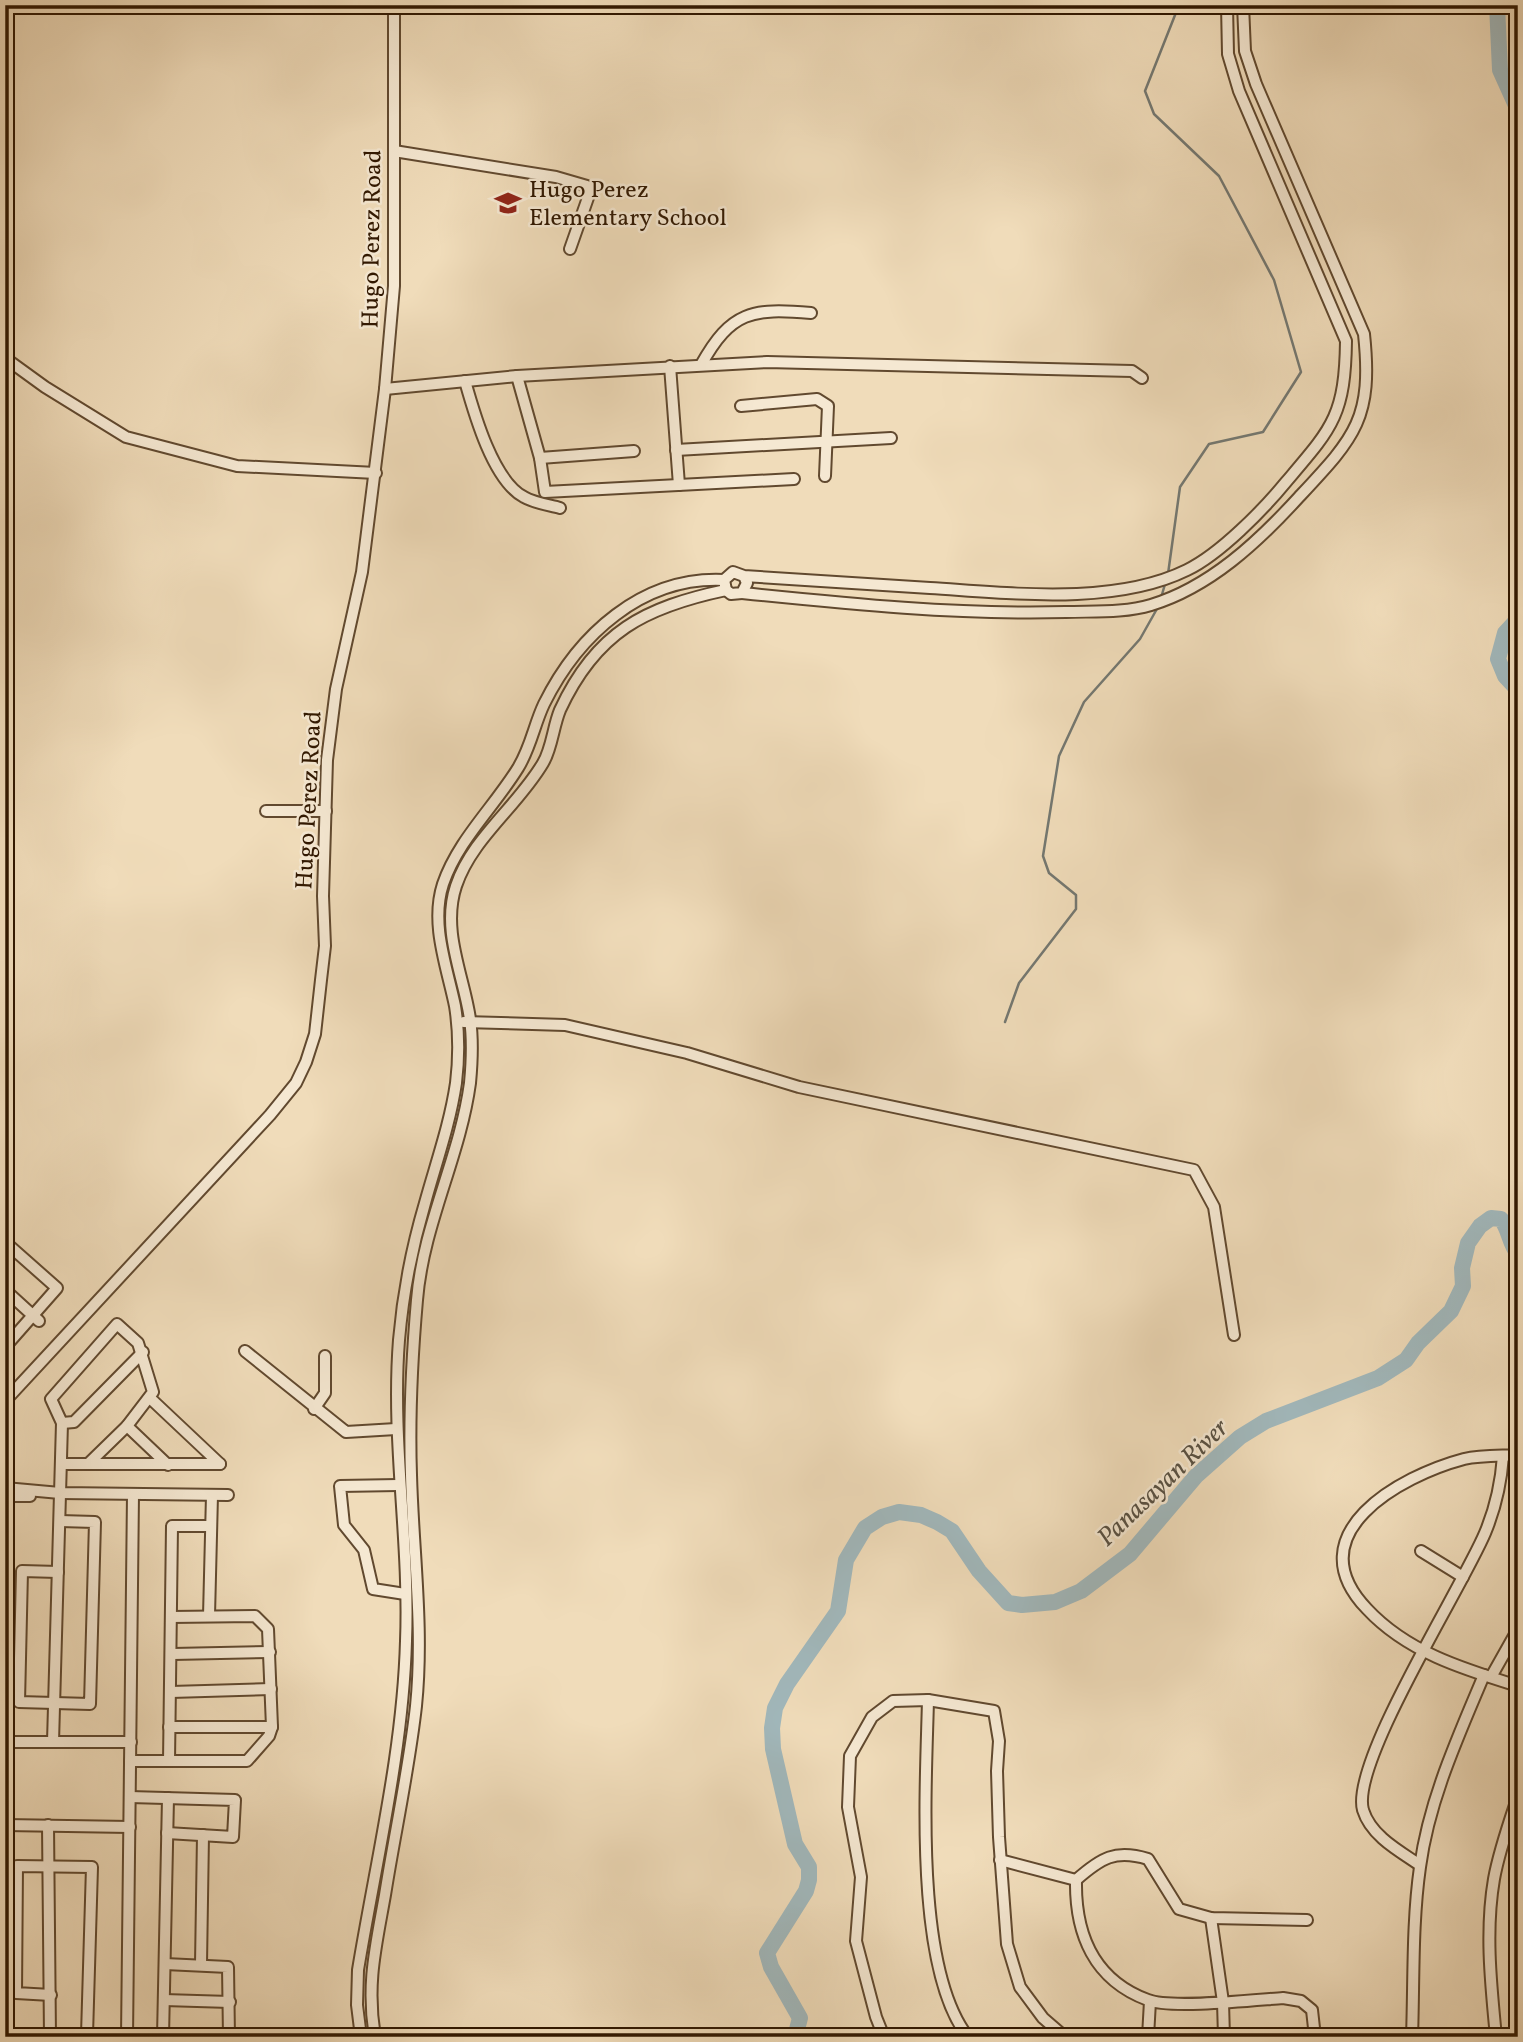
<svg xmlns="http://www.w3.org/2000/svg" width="1523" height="2042" font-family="Vollkorn,serif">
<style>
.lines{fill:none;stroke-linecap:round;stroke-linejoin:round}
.stream{stroke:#747871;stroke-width:2.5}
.river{stroke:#a1b8bc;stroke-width:16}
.minor-casing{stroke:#61492f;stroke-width:14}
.minor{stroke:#f5e8d2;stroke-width:10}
.labels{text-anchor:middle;stroke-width:5;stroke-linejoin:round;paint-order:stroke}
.poi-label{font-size:24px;fill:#311801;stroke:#f5e8d2;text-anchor:start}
.street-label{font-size:24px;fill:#311801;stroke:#f5e8d2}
.water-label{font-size:26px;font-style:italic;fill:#585042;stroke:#f5e8d2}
</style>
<rect width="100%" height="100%" fill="#f0dcba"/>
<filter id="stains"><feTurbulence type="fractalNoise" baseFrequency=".00286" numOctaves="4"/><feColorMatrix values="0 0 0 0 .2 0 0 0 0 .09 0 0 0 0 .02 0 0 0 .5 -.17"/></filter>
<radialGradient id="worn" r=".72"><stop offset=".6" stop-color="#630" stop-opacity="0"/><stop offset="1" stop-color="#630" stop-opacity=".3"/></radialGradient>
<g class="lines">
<g class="stream">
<path d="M 1168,574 L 1180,487 L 1209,444 L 1263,432 L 1301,372 L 1274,280 L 1219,176 L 1154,114 L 1145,91 L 1179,5"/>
<path d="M 1161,598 L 1165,584"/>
<path d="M 1005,1022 L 1019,983 L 1076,909 L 1076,895 L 1049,873 L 1043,856 L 1059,756 L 1084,702 L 1140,639 L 1158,607"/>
</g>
<g class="river">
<path d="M 1497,5 L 1500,70 L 1518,110"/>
<path d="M 1518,619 L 1505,633 L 1498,659 L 1505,676 L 1518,690"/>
<path d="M 795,2037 L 800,2018 L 771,1967 L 767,1953 L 806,1891 L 809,1880 L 809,1867 L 795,1844 L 773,1749 L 772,1728 L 775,1708 L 787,1684 L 838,1611 L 846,1560 L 865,1528 L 882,1517 L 899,1512 L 921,1515 L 937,1522 L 952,1531 L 979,1571 L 1008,1603 L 1022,1605 L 1055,1602 L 1081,1591 L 1130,1554 L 1196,1476 L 1240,1437 L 1266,1421 L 1378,1378 L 1406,1360 L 1418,1343 L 1451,1311 L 1463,1286 L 1462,1268 L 1468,1243 L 1480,1226 L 1491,1218 L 1501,1219 C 1510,1231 1509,1243 1518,1254"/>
</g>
<g class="minor-casing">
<g id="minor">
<path d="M 394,151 L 556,177 L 587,186 L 590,192 L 570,249"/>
<path d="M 5,358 L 45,387 L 126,437 L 237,466 L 376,473"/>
<path d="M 701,365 C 731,311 752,308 811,313"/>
<path d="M 670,366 L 679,485"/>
<path d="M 517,376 L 540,458 L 545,492 L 794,479"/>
<path d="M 465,381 C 474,413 493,481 524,497 C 534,503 549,505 560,508"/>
<path d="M 385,389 L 517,376 L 767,362 L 1132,371 L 1142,378"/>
<path d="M 741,406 L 817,399 L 828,406 L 825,476"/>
<path d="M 676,450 L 891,438"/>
<path d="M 540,458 L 634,451"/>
<path d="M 744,576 L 747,583 L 742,593 L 731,594 L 726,590 L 724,580 L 733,572 L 744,576 C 806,580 868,584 930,588 C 1010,593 1114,606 1187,570 C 1220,554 1263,510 1286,482 C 1332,428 1345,416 1346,341 L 1239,91 L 1228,54 L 1227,5"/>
<path d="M 742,593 C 849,604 959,615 1066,612 C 1093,611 1125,613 1151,605 C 1210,587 1258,542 1299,497 C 1355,437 1373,419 1364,334 L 1256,84 L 1245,51 L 1243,5"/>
<path d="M 266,811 L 326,811"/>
<path d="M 464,1022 L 565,1025 L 687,1053 L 799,1087 L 1194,1170 L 1214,1207 L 1234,1335"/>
<path d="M 5,1242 L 57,1288 L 5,1347"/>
<path d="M 5,1290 L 39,1321"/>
<path d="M 245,1351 L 346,1432 L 396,1429"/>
<path d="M 151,1399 L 220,1464"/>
<path d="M 5,1401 L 270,1115 L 296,1083 L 306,1062 L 315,1034 L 321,980 L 325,946 L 323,896 L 327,760 L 336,689 L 362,572 L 385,389 L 394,286 L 394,5"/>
<path d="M 314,1409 L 325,1393 L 325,1356"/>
<path d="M 62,1423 L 74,1422 L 143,1352"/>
<path d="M 127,1426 L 168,1465"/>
<path d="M 1518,1455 C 1501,1456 1481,1455 1464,1459 C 1400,1476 1295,1534 1367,1609 C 1407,1652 1463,1669 1518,1686"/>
<path d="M 61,1464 L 220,1464"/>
<path d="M 398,1485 L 340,1486 L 344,1525 L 364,1550 L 373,1589 L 405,1594"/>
<path d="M 5,1488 L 60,1493 L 228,1495"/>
<path d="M 5,1496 L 30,1496"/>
<path d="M 1421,1551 L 1463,1577"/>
<path d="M 58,1572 L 22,1571 L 19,1702 L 90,1704 L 95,1522 L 60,1521"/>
<path d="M 209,1616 L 212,1495"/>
<path d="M 173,1654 L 270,1652"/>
<path d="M 1491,1677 L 1518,1629"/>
<path d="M 171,1692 L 271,1689"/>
<path d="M 928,1700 C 926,1786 914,1968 968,2037"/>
<path d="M 169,1727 L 272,1727"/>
<path d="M 5,1742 L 131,1742"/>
<path d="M 53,1742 L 62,1423 L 51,1399 L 117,1324 L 138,1343 L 153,1392 L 127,1426 L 89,1463"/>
<path d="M 130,1761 L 247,1761 L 269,1736 L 272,1727 L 268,1629 L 255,1616 L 171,1617"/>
<path d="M 169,1761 L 172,1526 L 209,1526"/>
<path d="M 130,1797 L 235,1800 L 233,1837 L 167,1833"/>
<path d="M 5,1825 L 130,1827"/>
<path d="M 48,1825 L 50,2037"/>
<path d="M 1000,1860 L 1076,1880"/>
<path d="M 1420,1865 C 1399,1851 1371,1836 1363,1810 C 1350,1763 1463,1586 1485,1533 C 1496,1507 1501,1484 1503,1456"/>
<path d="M 1076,1880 C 1075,1934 1094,1980 1148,2000 C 1170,2009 1255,2000 1283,1998 L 1301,2001 L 1312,2010 L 1315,2037"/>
<path d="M 1076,1880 C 1101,1858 1115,1849 1148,1859 L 1179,1909 L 1211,1918 L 1307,1920"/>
<path d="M 1211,1918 L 1223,2002 L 1224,2037"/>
<path d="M 165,1964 L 228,1967 L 229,2037"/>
<path d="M 201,1964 L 203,1835"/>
<path d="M 164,2000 L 230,2002"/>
<path d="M 50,2035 L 87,2035 L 92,1867 L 17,1866 L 16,1993 L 51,1995"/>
<path d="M 163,2036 L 185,2037"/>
<path d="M 127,2037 L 133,1494"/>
<path d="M 163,2037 L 168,1798"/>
<path d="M 361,2037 L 357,2005 L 358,1970 C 376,1861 403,1751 406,1641 C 410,1540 391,1442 399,1340 C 403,1293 412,1247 425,1203 C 436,1163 450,1124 456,1083 C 459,1058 459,1031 455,1006 C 447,967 430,924 443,884 C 458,840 494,807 518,768 C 531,747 534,725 544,704 C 578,635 642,576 724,580"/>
<path d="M 375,2037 C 366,1984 376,1946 385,1895 C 395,1832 409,1769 416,1706 C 424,1628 413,1552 411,1475 C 409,1417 412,1357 417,1300 C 423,1225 460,1157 470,1083 C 472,1062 473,1040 470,1019 C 464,976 441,931 456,886 C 472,838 518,806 543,763 C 552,748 553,727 560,710 C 596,632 645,607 726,590"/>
<path d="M 884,2037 L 876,2017 L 856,1941 L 861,1877 L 848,1807 L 850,1756 L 872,1717 L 893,1701 L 928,1700 L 994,1711 L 999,1741 L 997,1771 L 999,1837 L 1007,1944 L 1020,1987 L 1043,2018 L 1065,2037"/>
<path d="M 1148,2037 L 1150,2001"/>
<path d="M 1412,2037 C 1414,1980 1412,1923 1420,1867 C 1429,1800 1458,1737 1484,1675"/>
<path d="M 1496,2037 C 1491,1985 1485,1931 1494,1879 C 1499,1851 1509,1823 1518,1796"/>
</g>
</g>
<use href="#minor" class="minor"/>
</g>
<defs>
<g id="school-bare" transform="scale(2.1)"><path d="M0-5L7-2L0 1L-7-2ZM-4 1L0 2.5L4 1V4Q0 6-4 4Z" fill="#8f2418" stroke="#f5e8d2" stroke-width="2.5" paint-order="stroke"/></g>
</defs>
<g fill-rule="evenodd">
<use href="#school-bare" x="508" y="203"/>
</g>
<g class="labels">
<g class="poi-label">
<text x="529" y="197">Hugo Perez<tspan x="529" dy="28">Elementary School</tspan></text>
</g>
<g class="street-label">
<text transform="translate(371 239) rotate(-89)" y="8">Hugo Perez Road</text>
<text transform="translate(308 800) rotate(-87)" y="8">Hugo Perez Road</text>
</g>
<g class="water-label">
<text transform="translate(1162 1482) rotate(-44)" y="9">Panasayan River</text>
</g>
</g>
<rect width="1523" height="2042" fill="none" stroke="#f0dcba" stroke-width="28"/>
<rect x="7" y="7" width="1509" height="2028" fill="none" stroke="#311801" stroke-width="3.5"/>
<rect x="14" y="14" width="1495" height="2014" fill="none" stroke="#311801" stroke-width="2"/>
<rect width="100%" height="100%" filter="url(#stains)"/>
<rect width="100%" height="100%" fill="url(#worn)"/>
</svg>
